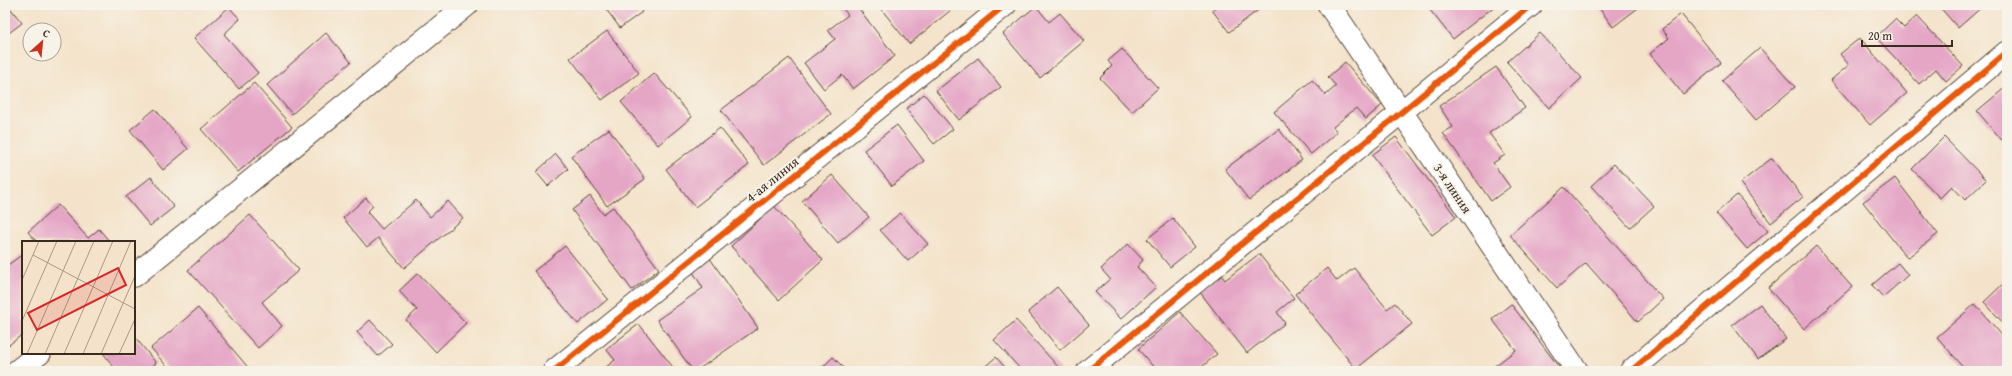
<svg xmlns="http://www.w3.org/2000/svg" width="2012" height="376" font-family="'Gentium Book Plus',serif">
<style>
.building{fill:#e5a6c6}
.lines{fill:none;stroke-linecap:round;stroke-linejoin:round}
.minor-casing{stroke:#574638;stroke-width:24}
.minor{stroke:#fff;stroke-width:22}
.cycleway-casing{stroke:#f7f3e8;stroke-width:8}
.cycleway{stroke:#e8590c;stroke-width:6}
.labels{text-anchor:middle;stroke-width:4;stroke-linejoin:round;paint-order:stroke}
.street-label{font-size:13px;fill:#3b2a1e;stroke:#f7f3e8}
.inset-road{fill:none;stroke:#aa9985;stroke-width:1}
.view{fill:#d62828;fill-opacity:0.15;stroke:#d62828;stroke-width:2}
.inset-edge{fill:none;stroke:#3b2a1e;stroke-width:2}
</style>
<rect width="100%" height="100%" fill="#f7f3e8"/>
<filter id="ink" filterUnits="userSpaceOnUse"><feTurbulence type="fractalNoise" baseFrequency=".025" numOctaves="2"/><feDisplacementMap in="SourceGraphic" scale="8" xChannelSelector="R" yChannelSelector="G"/><feConvolveMatrix kernelMatrix="1 2 1 2 8 2 1 2 1" color-interpolation-filters="sRGB"/></filter>
<filter id="wash" filterUnits="userSpaceOnUse"><feTurbulence type="fractalNoise" baseFrequency=".012" numOctaves="4" result="noise"/><feDisplacementMap in="SourceGraphic" scale="16" xChannelSelector="R" yChannelSelector="G"/><feGaussianBlur stdDeviation="0.9" result="paint"/><feColorMatrix in="noise" values="0 0 0 0 0 0 0 0 0 0 0 0 0 0 0 0 0 1.4 0 .05"/><feComposite in="paint" operator="in"/></filter>
<g filter="url(#wash)">
<rect width="100%" height="100%" fill="#f4e3ca"/>
<g id="blocks">
<g class="building">
<path d="M 5,5 L 8,5 L 22,23 L 5,36 Z"/>
<path d="M 603,5 L 637,5 L 642,12 L 620,28 Z"/>
<path d="M 840,5 L 856,5 L 895,56 L 853,89 L 842,75 L 824,89 L 804,63 L 835,39 L 828,30 L 848,15 Z"/>
<path d="M 878,5 L 946,5 L 951,10 L 909,44 Z"/>
<path d="M 1218,5 L 1265,5 L 1229,32 L 1212,10 Z"/>
<path d="M 1426,5 L 1496,5 L 1453,39 Z"/>
<path d="M 1597,5 L 1642,5 L 1613,27 Z"/>
<path d="M 1938,5 L 1984,5 L 1958,28 Z"/>
<path d="M 1036,6 L 1049,22 L 1060,13 L 1084,41 L 1040,78 L 1003,34 Z"/>
<path d="M 229,7 L 240,19 L 224,34 L 258,73 L 239,89 L 194,38 Z"/>
<path d="M 1681,14 L 1721,63 L 1683,94 L 1650,54 L 1669,38 L 1662,29 Z"/>
<path d="M 1917,16 L 1963,66 L 1946,81 L 1936,69 L 1919,84 L 1876,37 L 1895,19 L 1904,28 Z"/>
<path d="M 607,31 L 639,73 L 602,100 L 570,58 Z"/>
<path d="M 326,33 L 351,62 L 292,114 L 267,85 Z"/>
<path d="M 1540,33 L 1582,78 L 1549,108 L 1507,62 Z"/>
<path d="M 1860,38 L 1907,93 L 1870,125 L 1831,80 L 1849,65 L 1840,54 Z"/>
<path d="M 1760,48 L 1795,87 L 1756,120 L 1722,81 Z"/>
<path d="M 1122,49 L 1158,88 L 1132,112 L 1100,78 L 1112,66 L 1108,61 Z"/>
<path d="M 789,58 L 831,114 L 764,165 L 721,110 Z"/>
<path d="M 978,58 L 1001,87 L 959,120 L 936,91 Z"/>
<path d="M 1345,62 L 1382,105 L 1366,119 L 1356,108 L 1333,127 L 1337,132 L 1311,154 L 1274,112 L 1312,80 L 1326,95 L 1336,86 L 1328,77 Z"/>
<path d="M 1496,67 L 1525,108 L 1489,133 L 1505,155 L 1493,163 L 1510,187 L 1491,201 L 1443,133 L 1453,127 L 1439,106 Z"/>
<path d="M 654,73 L 692,117 L 658,145 L 621,102 Z"/>
<path d="M 254,83 L 292,127 L 238,172 L 201,129 Z"/>
<path d="M 2007,86 L 2007,146 L 1977,111 Z"/>
<path d="M 924,94 L 953,129 L 934,144 L 906,109 Z"/>
<path d="M 155,109 L 188,149 L 163,170 L 130,130 Z"/>
<path d="M 897,125 L 924,161 L 892,186 L 864,150 Z"/>
<path d="M 720,128 L 749,165 L 695,207 L 666,169 Z"/>
<path d="M 609,129 L 645,179 L 607,206 L 571,156 Z"/>
<path d="M 1279,129 L 1302,160 L 1249,200 L 1225,169 Z"/>
<path d="M 1396,137 L 1456,217 L 1432,235 L 1372,155 Z"/>
<path d="M 1944,137 L 1986,180 L 1965,200 L 1952,186 L 1940,198 L 1912,169 Z"/>
<path d="M 556,154 L 568,169 L 548,186 L 536,172 Z"/>
<path d="M 1772,158 L 1803,197 L 1771,223 L 1740,183 Z"/>
<path d="M 1614,164 L 1654,206 L 1630,228 L 1591,186 Z"/>
<path d="M 832,175 L 869,217 L 838,243 L 802,201 Z"/>
<path d="M 151,177 L 174,207 L 150,226 L 126,197 Z"/>
<path d="M 1895,178 L 1938,234 L 1907,258 L 1863,202 Z"/>
<path d="M 1564,187 L 1663,299 L 1638,322 L 1586,263 L 1557,288 L 1510,235 Z"/>
<path d="M 1737,195 L 1768,231 L 1747,249 L 1716,213 Z"/>
<path d="M 590,196 L 603,214 L 613,207 L 659,269 L 632,290 L 572,210 Z"/>
<path d="M 366,198 L 373,206 L 367,212 L 382,229 L 416,200 L 430,217 L 448,201 L 463,218 L 404,268 L 378,238 L 367,247 L 343,218 Z"/>
<path d="M 58,205 L 88,238 L 99,229 L 110,242 L 37,242 L 28,232 Z"/>
<path d="M 774,206 L 823,260 L 779,300 L 731,246 Z"/>
<path d="M 900,213 L 928,244 L 908,261 L 880,230 Z"/>
<path d="M 250,215 L 299,270 L 262,302 L 282,326 L 258,348 L 188,270 Z"/>
<path d="M 1173,218 L 1195,247 L 1170,267 L 1147,239 Z"/>
<path d="M 1128,244 L 1143,260 L 1137,267 L 1156,287 L 1121,319 L 1095,292 L 1110,279 L 1101,269 Z"/>
<path d="M 565,246 L 608,299 L 578,324 L 534,271 Z"/>
<path d="M 1816,246 L 1852,287 L 1804,329 L 1768,288 Z"/>
<path d="M 23,254 L 23,334 L 5,348 L 5,267 Z"/>
<path d="M 1259,254 L 1294,298 L 1277,312 L 1285,323 L 1247,353 L 1199,291 L 1221,275 L 1225,280 Z"/>
<path d="M 709,257 L 758,328 L 696,371 L 693,371 L 657,320 L 703,288 L 691,269 Z"/>
<path d="M 1898,263 L 1908,275 L 1883,297 L 1872,285 Z"/>
<path d="M 1327,268 L 1337,281 L 1354,268 L 1387,309 L 1395,303 L 1412,324 L 1356,369 L 1295,294 Z"/>
<path d="M 418,273 L 466,323 L 436,352 L 406,320 L 417,310 L 399,291 Z"/>
<path d="M 2007,280 L 2007,327 L 1984,302 Z"/>
<path d="M 1057,287 L 1089,325 L 1060,350 L 1028,312 Z"/>
<path d="M 1511,304 L 1562,371 L 1488,371 L 1516,350 L 1492,319 Z"/>
<path d="M 1760,304 L 1786,339 L 1758,359 L 1732,325 Z"/>
<path d="M 1975,304 L 2007,341 L 2007,371 L 1967,371 L 1937,337 Z"/>
<path d="M 198,308 L 251,371 L 171,371 L 151,348 Z"/>
<path d="M 1180,312 L 1217,354 L 1197,371 L 1157,371 L 1138,349 Z"/>
<path d="M 370,320 L 392,344 L 378,356 L 357,332 Z"/>
<path d="M 1016,320 L 1061,370 L 1059,371 L 1022,371 L 994,340 Z"/>
<path d="M 639,324 L 676,371 L 601,371 L 615,360 L 606,349 Z"/>
<path d="M 134,336 L 156,363 L 146,371 L 117,371 L 103,353 L 134,353 Z"/>
<path d="M 833,357 L 847,371 L 819,371 Z"/>
<path d="M 996,357 L 1008,371 L 980,371 Z"/>
</g>
</g>
</g>
<g filter="url(#ink)">
<use href="#blocks" fill-opacity="0" stroke="#574638" stroke-width="1"/>
<g class="lines">
<g class="minor-casing">
<g id="minor">
<path d="M 1329,5 L 1577,371"/>
<path d="M 134,276 L 467,5"/>
<path d="M 17,371 L 40,353"/>
<path d="M 554,371 L 1005,5"/>
<path d="M 1088,371 L 1531,5"/>
<path d="M 1631,371 L 2007,52"/>
</g>
</g>
<use href="#minor" class="minor"/>
<g class="cycleway-casing">
<g id="cycleway">
<path d="M 554,371 L 1005,5"/>
<path d="M 1088,371 L 1531,5"/>
<path d="M 1631,371 L 2007,52"/>
</g>
</g>
<use href="#cycleway" class="cycleway"/>
</g>
</g>
<g class="labels">
<g class="street-label">
<text transform="translate(772 179) rotate(-39)" y="5">4-ая линия</text>
<text transform="translate(1453 188) rotate(56)" y="5">3-я линия</text>
</g>
</g>
<g transform="translate(22 241)">
<rect width="113" height="113" fill="#f4e3ca"/>
<path class="inset-road" d="M 11,14 L 113,68M 0,39 L 17,0M 0,80 L 35,0M 5,113 L 54,0M 23,113 L 72,0M 42,113 L 91,0M 61,113 L 109,0M 79,113 L 113,35M 97,113 L 113,78"/>
<path class="view" d="M 96,27 L 104,44 L 15,89 L 6,72 Z"/>
<rect width="113" height="113" class="inset-edge"/>
</g>
<rect width="2012" height="376" fill="none" stroke="#f7f3e8" stroke-width="20"/>
<g transform="translate(42 42) rotate(27)"><circle r="19" fill="#f7f3e8" stroke="#aca397"/>
<path d="M0-3L7 15L0 10L-7 15Z" fill="#c8321e"/>
<text y="-6" font-size="11" font-weight="bold" text-anchor="middle" fill="#3b2a1e">С</text>
</g>
<path d="M1862 40v6h90v-6" fill="none" stroke="#3b2a1e" stroke-width="2"/>
<text x="1868" y="40" font-size="12" fill="#3b2a1e" stroke="#f7f3e8" stroke-width="3" paint-order="stroke">20 m</text>
</svg>
